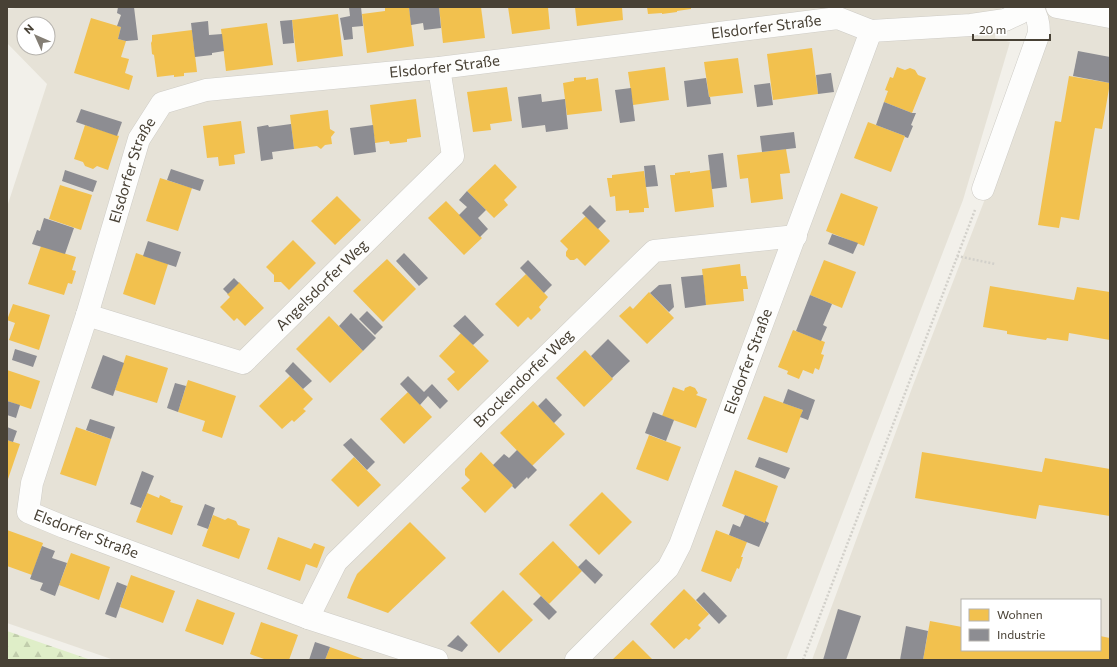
<svg xmlns="http://www.w3.org/2000/svg" width="1117" height="667" font-family="Commissioner,sans-serif">
<style>
.residential{fill:#e6e2d7;fill-rule:evenodd}
.forest{fill:url(#forest-firs)}
.homes{fill:#f2c14e}
.industry{fill:#8d8d92}
.lines{fill:none;stroke-linecap:round;stroke-linejoin:round}
.minor-casing{stroke:#ceccc6;stroke-width:23}
.path{stroke:#d2d0ca;stroke-width:2.5;stroke-dasharray:2 2;stroke-linecap:butt}
.minor{stroke:#fdfdfc;stroke-width:22}
.labels{text-anchor:middle;stroke-width:4;stroke-linejoin:round;paint-order:stroke}
.street-label{font-size:15px;fill:#484135;stroke:#fff}
</style>
<defs>
<pattern id="forest-firs" width="22" height="20" patternUnits="userSpaceOnUse"><rect width="22" height="20" fill="#dfeec8"/><path d="M5 1l3.5 6h-7zM16 11l3.5 6h-7z" fill="#c1cdac"/></pattern>
</defs>
<rect width="100%" height="100%" fill="#f2f0ea"/>
<g class="residential">
<path d="M 24,7 L 1001,7 L 995,38 L 1010,42 L 963,200 L 786,660 L 114,660 L 7,623 L 7,207 L 47,84 L 7,43 L 7,9 ZM 24,24 L 48,24 L 48,48 L 24,48 Z"/>
<path d="M 1047,7 L 1110,7 L 1110,660 L 812,660 L 912,388 L 985,199 L 1044,20 ZM 962,600 L 1100,600 L 1100,650 L 962,650 Z"/>
</g>
<path class="forest" d="M 7,631 L 91,660 L 7,660 Z"/>
<g class="homes">
<path d="M 389,7 L 409,7 L 414,46 L 367,53 L 362,14 L 385,11 L 385,8 Z"/>
<path d="M 439,7 L 481,7 L 485,38 L 443,43 Z"/>
<path d="M 508,7 L 548,7 L 550,29 L 512,34 Z"/>
<path d="M 575,7 L 622,7 L 623,20 L 577,26 Z"/>
<path d="M 647,7 L 691,7 L 691,9 L 677,11 L 677,12 L 662,14 L 662,13 L 648,14 Z"/>
<path d="M 338,14 L 343,56 L 297,62 L 292,20 Z"/>
<path d="M 91,18 L 121,27 L 118,39 L 126,41 L 121,57 L 129,59 L 125,73 L 133,76 L 129,90 L 74,73 Z"/>
<path d="M 267,23 L 273,65 L 226,71 L 221,29 Z"/>
<path d="M 192,30 L 197,72 L 184,73 L 184,76 L 174,77 L 174,75 L 157,77 L 154,55 L 152,54 L 151,43 L 152,41 L 152,35 Z"/>
<path d="M 812,48 L 818,94 L 773,100 L 767,54 Z"/>
<path d="M 738,58 L 743,93 L 709,97 L 704,62 Z"/>
<path d="M 665,67 L 669,100 L 633,105 L 628,72 Z"/>
<path d="M 897,67 L 905,70 L 910,68 L 915,70 L 918,75 L 926,78 L 912,113 L 884,102 L 888,91 L 885,90 L 890,77 L 893,78 Z"/>
<path d="M 1069,76 L 1110,83 L 1102,129 L 1095,128 L 1079,220 L 1061,217 L 1059,228 L 1038,225 L 1055,121 L 1061,122 Z"/>
<path d="M 586,77 L 586,80 L 598,78 L 602,111 L 567,115 L 563,83 L 574,81 L 574,78 Z"/>
<path d="M 507,87 L 512,121 L 490,124 L 491,130 L 473,132 L 467,92 Z"/>
<path d="M 416,99 L 421,137 L 407,139 L 407,142 L 390,144 L 389,141 L 375,143 L 370,105 Z"/>
<path d="M 328,110 L 330,129 L 335,132 L 331,137 L 332,144 L 325,145 L 321,149 L 317,146 L 294,149 L 290,115 Z"/>
<path d="M 241,121 L 245,153 L 234,155 L 235,164 L 219,166 L 218,157 L 207,158 L 203,126 Z"/>
<path d="M 868,122 L 905,136 L 891,172 L 854,158 Z"/>
<path d="M 85,125 L 119,136 L 108,170 L 97,166 L 93,169 L 85,166 L 83,162 L 74,159 Z"/>
<path d="M 786,149 L 790,173 L 780,174 L 783,199 L 751,203 L 748,178 L 740,179 L 737,155 Z"/>
<path d="M 495,164 L 517,187 L 504,200 L 508,205 L 494,218 L 467,191 Z"/>
<path d="M 710,170 L 714,207 L 675,212 L 670,175 L 675,175 L 675,173 L 690,171 L 690,173 Z"/>
<path d="M 644,171 L 649,208 L 644,208 L 644,212 L 629,213 L 629,210 L 616,211 L 615,196 L 610,197 L 607,178 L 612,178 L 612,175 Z"/>
<path d="M 160,178 L 192,188 L 178,231 L 146,221 Z"/>
<path d="M 60,185 L 92,195 L 81,230 L 49,219 Z"/>
<path d="M 841,193 L 878,207 L 864,246 L 826,231 Z"/>
<path d="M 337,196 L 361,220 L 335,245 L 311,221 Z"/>
<path d="M 446,201 L 482,238 L 464,255 L 428,218 Z"/>
<path d="M 586,216 L 610,241 L 585,266 L 577,258 L 574,260 L 570,260 L 566,256 L 566,252 L 568,249 L 560,241 Z"/>
<path d="M 293,240 L 316,263 L 289,290 L 281,282 L 274,282 L 274,275 L 266,267 Z"/>
<path d="M 41,246 L 76,257 L 72,270 L 76,271 L 72,284 L 68,283 L 64,295 L 28,284 Z"/>
<path d="M 136,253 L 168,264 L 155,305 L 123,294 Z"/>
<path d="M 387,259 L 416,289 L 383,322 L 353,291 Z"/>
<path d="M 824,260 L 856,272 L 842,308 L 810,295 Z"/>
<path d="M 740,264 L 741,276 L 746,276 L 748,289 L 743,289 L 744,301 L 706,305 L 702,269 Z"/>
<path d="M 526,274 L 548,297 L 539,307 L 541,310 L 531,320 L 528,317 L 518,327 L 495,304 Z"/>
<path d="M 239,282 L 264,308 L 245,326 L 237,318 L 234,321 L 220,307 L 230,297 L 227,294 Z"/>
<path d="M 990,286 L 1074,300 L 1077,287 L 1110,292 L 1110,340 L 1069,333 L 1068,341 L 1047,338 L 1046,340 L 1007,334 L 1007,331 L 983,327 Z"/>
<path d="M 649,292 L 674,318 L 647,344 L 619,316 L 630,306 L 633,309 Z"/>
<path d="M 13,304 L 50,315 L 39,350 L 9,340 L 15,323 L 7,320 Z"/>
<path d="M 329,316 L 363,351 L 330,383 L 296,349 Z"/>
<path d="M 793,330 L 825,342 L 821,354 L 824,355 L 819,370 L 815,368 L 813,374 L 803,370 L 799,379 L 787,374 L 788,371 L 778,367 Z"/>
<path d="M 461,333 L 489,361 L 458,391 L 447,379 L 455,372 L 439,356 Z"/>
<path d="M 585,350 L 613,379 L 584,407 L 556,378 Z"/>
<path d="M 126,355 L 168,368 L 157,403 L 115,390 Z"/>
<path d="M 7,370 L 40,381 L 31,409 L 7,401 Z"/>
<path d="M 290,376 L 313,399 L 303,409 L 306,411 L 294,422 L 292,420 L 282,429 L 259,406 Z"/>
<path d="M 188,380 L 236,396 L 222,438 L 202,431 L 205,421 L 178,412 Z"/>
<path d="M 690,386 L 695,388 L 698,393 L 696,395 L 707,399 L 696,428 L 662,416 L 673,387 L 684,391 L 685,388 Z"/>
<path d="M 408,392 L 432,417 L 404,444 L 380,419 Z"/>
<path d="M 764,396 L 803,410 L 787,453 L 747,439 Z"/>
<path d="M 533,401 L 565,434 L 532,466 L 500,433 Z"/>
<path d="M 76,427 L 111,439 L 96,486 L 60,474 Z"/>
<path d="M 649,435 L 681,447 L 668,481 L 636,469 Z"/>
<path d="M 7,440 L 20,444 L 7,482 Z"/>
<path d="M 481,452 L 513,485 L 485,513 L 461,488 L 470,480 L 465,475 L 465,469 Z"/>
<path d="M 922,452 L 1042,472 L 1045,458 L 1110,469 L 1110,516 L 1039,505 L 1036,519 L 915,498 Z"/>
<path d="M 354,457 L 381,485 L 358,507 L 331,480 Z"/>
<path d="M 735,470 L 778,486 L 765,523 L 722,506 Z"/>
<path d="M 602,492 L 632,522 L 599,555 L 569,525 Z"/>
<path d="M 147,493 L 159,498 L 160,495 L 171,500 L 170,502 L 183,506 L 172,535 L 136,522 Z"/>
<path d="M 213,515 L 225,520 L 228,518 L 236,521 L 238,525 L 250,529 L 239,559 L 202,546 Z"/>
<path d="M 410,522 L 446,558 L 388,613 L 347,598 L 351,587 L 357,574 Z"/>
<path d="M 7,530 L 43,543 L 32,575 L 7,566 Z"/>
<path d="M 716,530 L 747,542 L 741,557 L 743,557 L 739,569 L 737,568 L 731,582 L 701,571 Z"/>
<path d="M 278,537 L 311,549 L 314,543 L 325,547 L 317,568 L 306,564 L 300,581 L 267,569 Z"/>
<path d="M 553,541 L 582,571 L 549,604 L 519,574 Z"/>
<path d="M 71,553 L 110,567 L 99,600 L 59,585 Z"/>
<path d="M 131,575 L 175,591 L 163,623 L 120,607 Z"/>
<path d="M 684,589 L 709,614 L 698,625 L 701,628 L 689,640 L 686,638 L 674,649 L 650,624 Z"/>
<path d="M 503,590 L 533,620 L 499,653 L 470,623 Z"/>
<path d="M 197,599 L 235,613 L 223,645 L 185,631 Z"/>
<path d="M 930,621 L 962,627 L 962,650 L 1100,650 L 1100,636 L 1110,638 L 1110,660 L 923,660 Z"/>
<path d="M 261,622 L 298,635 L 289,660 L 263,660 L 264,659 L 250,654 Z"/>
<path d="M 633,640 L 653,660 L 612,660 Z"/>
<path d="M 330,647 L 366,660 L 325,660 Z"/>
</g>
<g class="industry">
<path d="M 118,7 L 134,7 L 138,40 L 126,41 L 118,39 L 121,27 L 117,26 L 121,15 L 117,13 Z"/>
<path d="M 349,7 L 361,7 L 363,26 L 352,27 L 353,39 L 344,40 L 340,18 L 350,16 Z"/>
<path d="M 409,7 L 439,7 L 441,28 L 424,30 L 423,23 L 411,25 Z"/>
<path d="M 292,20 L 294,43 L 283,44 L 280,21 Z"/>
<path d="M 208,21 L 209,35 L 222,34 L 224,51 L 212,53 L 212,55 L 195,57 L 191,23 Z"/>
<path d="M 1078,51 L 1110,57 L 1110,83 L 1073,76 Z"/>
<path d="M 831,73 L 834,92 L 818,94 L 816,75 Z"/>
<path d="M 706,78 L 709,97 L 710,97 L 711,104 L 687,107 L 684,81 Z"/>
<path d="M 770,83 L 773,105 L 757,107 L 754,85 Z"/>
<path d="M 631,88 L 635,121 L 620,123 L 615,90 Z"/>
<path d="M 541,94 L 542,102 L 565,99 L 568,129 L 546,132 L 545,125 L 522,128 L 518,97 Z"/>
<path d="M 884,102 L 912,113 L 916,113 L 911,125 L 913,126 L 908,138 L 905,137 L 905,136 L 876,125 Z"/>
<path d="M 81,109 L 122,122 L 117,136 L 76,122 Z"/>
<path d="M 291,124 L 294,149 L 272,152 L 273,159 L 261,161 L 257,127 L 268,125 L 269,127 Z"/>
<path d="M 373,125 L 376,152 L 354,155 L 350,128 Z"/>
<path d="M 794,132 L 796,148 L 762,152 L 760,136 Z"/>
<path d="M 723,153 L 727,187 L 712,189 L 708,155 Z"/>
<path d="M 655,165 L 658,186 L 646,187 L 644,166 Z"/>
<path d="M 171,169 L 204,180 L 200,191 L 167,180 Z"/>
<path d="M 65,170 L 97,181 L 93,192 L 62,181 Z"/>
<path d="M 467,191 L 486,210 L 478,218 L 488,229 L 480,237 L 459,215 L 467,207 L 459,200 Z"/>
<path d="M 590,205 L 606,221 L 598,229 L 582,213 Z"/>
<path d="M 44,218 L 74,228 L 65,254 L 32,244 L 37,230 L 40,231 Z"/>
<path d="M 832,234 L 858,243 L 853,254 L 828,244 Z"/>
<path d="M 148,241 L 181,252 L 176,267 L 143,256 Z"/>
<path d="M 404,253 L 428,278 L 419,286 L 396,261 Z"/>
<path d="M 528,260 L 552,285 L 544,293 L 520,268 Z"/>
<path d="M 703,275 L 706,305 L 685,308 L 681,277 Z"/>
<path d="M 234,278 L 239,283 L 228,294 L 223,289 Z"/>
<path d="M 671,284 L 674,307 L 669,312 L 650,293 L 659,285 Z"/>
<path d="M 810,295 L 832,304 L 823,325 L 827,327 L 821,341 L 796,331 Z"/>
<path d="M 367,311 L 383,327 L 375,335 L 359,319 Z"/>
<path d="M 351,313 L 376,338 L 363,351 L 339,326 Z"/>
<path d="M 465,315 L 484,335 L 473,345 L 453,326 Z"/>
<path d="M 608,339 L 630,361 L 612,378 L 591,356 Z"/>
<path d="M 15,349 L 37,356 L 33,367 L 12,360 Z"/>
<path d="M 103,355 L 124,363 L 113,396 L 91,388 Z"/>
<path d="M 293,362 L 312,381 L 303,389 L 285,371 Z"/>
<path d="M 408,376 L 424,392 L 432,384 L 448,401 L 440,409 L 428,396 L 420,405 L 400,384 Z"/>
<path d="M 175,383 L 186,386 L 178,412 L 167,408 Z"/>
<path d="M 788,389 L 815,400 L 808,420 L 800,417 L 803,410 L 783,403 Z"/>
<path d="M 546,398 L 562,415 L 554,423 L 538,406 Z"/>
<path d="M 7,401 L 20,405 L 16,418 L 7,415 Z"/>
<path d="M 653,412 L 674,420 L 666,441 L 645,433 Z"/>
<path d="M 90,419 L 115,427 L 111,439 L 86,430 Z"/>
<path d="M 7,427 L 17,431 L 13,442 L 7,440 Z"/>
<path d="M 351,438 L 375,462 L 367,470 L 343,445 Z"/>
<path d="M 517,450 L 537,470 L 528,479 L 527,477 L 515,489 L 512,486 L 513,485 L 493,465 L 504,454 L 509,458 Z"/>
<path d="M 759,457 L 790,468 L 785,479 L 755,467 Z"/>
<path d="M 142,471 L 154,476 L 141,508 L 130,504 Z"/>
<path d="M 205,504 L 215,508 L 208,529 L 197,525 Z"/>
<path d="M 745,515 L 765,523 L 765,521 L 769,523 L 759,547 L 729,535 L 733,524 L 740,527 Z"/>
<path d="M 42,546 L 55,551 L 52,558 L 67,563 L 55,596 L 40,590 L 43,583 L 30,579 Z"/>
<path d="M 586,559 L 603,575 L 595,584 L 578,567 Z"/>
<path d="M 117,582 L 127,586 L 116,618 L 105,614 Z"/>
<path d="M 704,592 L 727,616 L 719,624 L 696,600 Z"/>
<path d="M 541,596 L 557,612 L 549,620 L 533,604 Z"/>
<path d="M 838,609 L 861,616 L 846,660 L 823,660 Z"/>
<path d="M 906,626 L 928,631 L 923,660 L 900,660 Z"/>
<path d="M 458,635 L 468,645 L 462,652 L 447,646 Z"/>
<path d="M 315,642 L 330,647 L 325,660 L 309,660 Z"/>
</g>
<g class="lines">
<g class="minor-casing">
<g id="minor">
<path d="M 1057,7 L 1110,17"/>
<path d="M 983,189 L 1039,33 C 1039,22 1037,16 1032,7"/>
<path id="s1" d="M 87,315 L 243,363 L 453,156 L 439,68"/>
<path id="s2" d="M 308,618 L 336,562 L 654,251 L 796,236"/>
<path id="s3" d="M 437,660 L 308,618 L 64,527 L 28,512 L 32,483 L 87,315 L 139,139 L 162,103 L 206,90 L 439,68 L 838,18 L 871,31 L 971,25 L 1005,20 L 1020,13 L 1026,7"/>
<path id="s4" d="M 576,660 L 668,568 L 680,545 L 871,31"/>
</g>
</g>
<g class="path">
<path d="M 957,256 L 995,264"/>
<path d="M 803,660 L 975,210"/>
</g>
<use href="#minor" class="minor"/>
</g>
<g class="labels">
<g class="street-label">
<text dy="5" stroke="none"><textPath href="#s3" startOffset="1477">Elsdorfer Straße</textPath></text>
<text dy="5" stroke="none"><textPath href="#s3" startOffset="1153">Elsdorfer Straße</textPath></text>
<text dy="5" stroke="none"><textPath href="#s3" startOffset="793">Elsdorfer Straße</textPath></text>
<text dy="5" stroke="none"><textPath href="#s1" startOffset="274">Angelsdorfer Weg</textPath></text>
<text dy="5" stroke="none"><textPath href="#s4" startOffset="352">Elsdorfer Straße</textPath></text>
<text dy="5" stroke="none"><textPath href="#s2" startOffset="325">Brockendorfer Weg</textPath></text>
<text transform="translate(86 534) rotate(21)" y="5">Elsdorfer Straße</text>
</g>
</g>
<rect width="1117" height="667" fill="none" stroke="#484135" stroke-width="16"/>
<rect x="961" y="599" width="140" height="52" fill="#ffffff" stroke="#b6b3ae"/>
<rect x="969" y="609" width="20" height="12" fill="#f2c14e" stroke="#b6b3ae"/>
<text x="997" y="619" font-size="12" fill="#484135">Wohnen</text>
<rect x="969" y="629" width="20" height="12" fill="#8d8d92" stroke="#b6b3ae"/>
<text x="997" y="639" font-size="12" fill="#484135">Industrie</text>
<g transform="translate(36 36) rotate(315)"><circle r="19" fill="#ffffff" stroke="#b6b3ae"/>
<path d="M0-3L7 15L0 10L-7 15Z" fill="#847e74"/>
<text y="-6" font-size="11" font-weight="bold" text-anchor="middle" fill="#484135">N</text>
</g>
<path d="M973 34v6h77v-6" fill="none" stroke="#484135" stroke-width="2"/>
<text x="979" y="34" font-size="12" fill="#484135" stroke="#ffffff" stroke-width="3" paint-order="stroke">20 m</text>
</svg>
